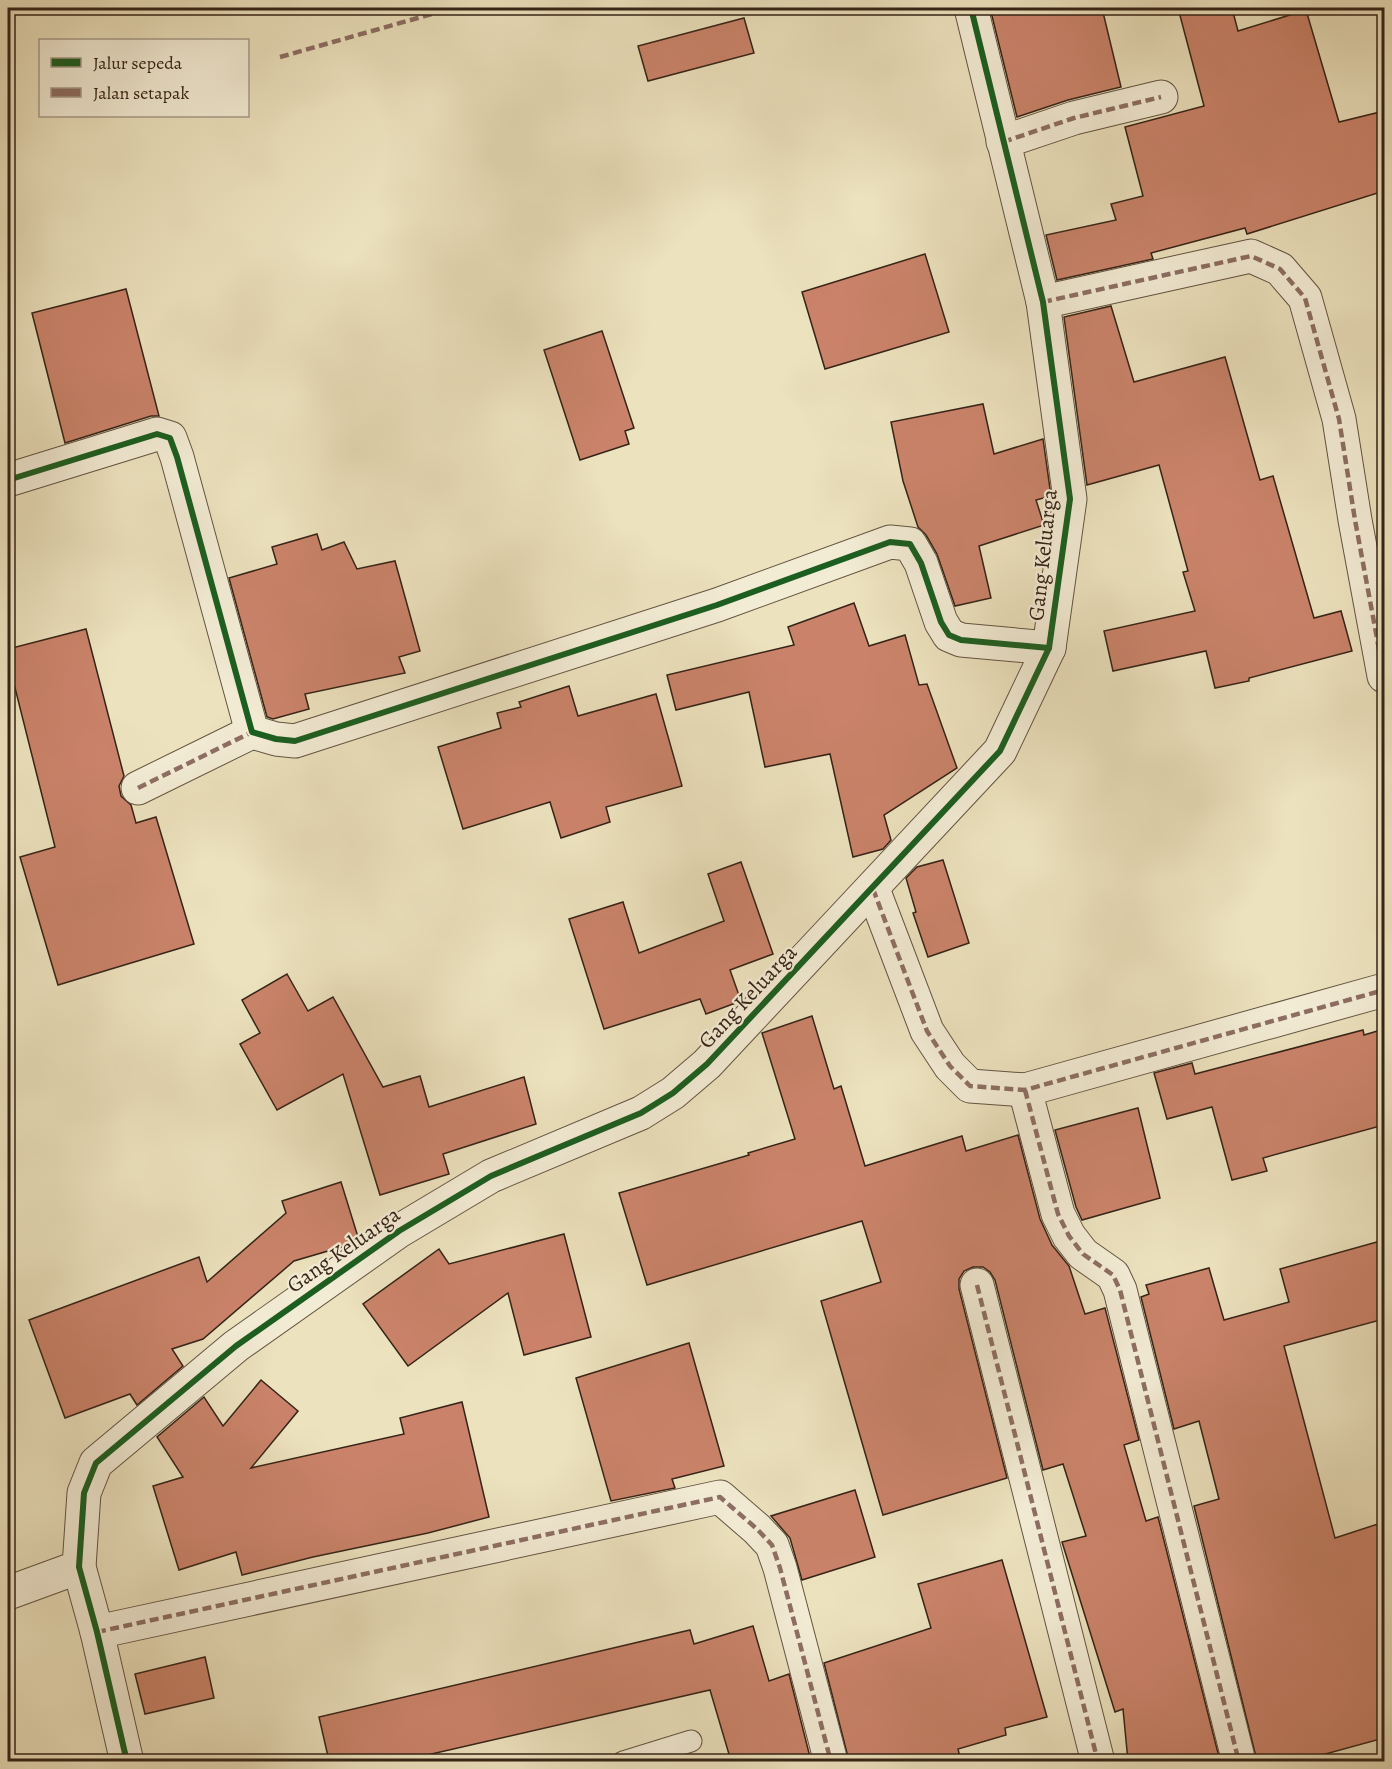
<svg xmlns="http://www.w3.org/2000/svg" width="1392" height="1769" font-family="Alegreya,serif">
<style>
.building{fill:#ca836a;stroke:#352317;stroke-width:1.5}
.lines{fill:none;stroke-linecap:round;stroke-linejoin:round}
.service-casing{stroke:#635341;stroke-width:23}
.minor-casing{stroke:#635341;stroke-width:35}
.service{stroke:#f3ecd5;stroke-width:21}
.minor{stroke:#f3ecd5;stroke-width:33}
.quiet{stroke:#8d6e63;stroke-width:4.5;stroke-dasharray:9 4.5;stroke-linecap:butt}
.cycleway-casing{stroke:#f3ecd5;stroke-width:10}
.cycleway{stroke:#1b5e20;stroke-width:6}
.labels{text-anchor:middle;stroke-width:4.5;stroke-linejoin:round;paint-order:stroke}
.street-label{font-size:22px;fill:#352317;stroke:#f3ecd5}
</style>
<rect width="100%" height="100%" fill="#ece2be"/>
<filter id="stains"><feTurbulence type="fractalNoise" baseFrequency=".00333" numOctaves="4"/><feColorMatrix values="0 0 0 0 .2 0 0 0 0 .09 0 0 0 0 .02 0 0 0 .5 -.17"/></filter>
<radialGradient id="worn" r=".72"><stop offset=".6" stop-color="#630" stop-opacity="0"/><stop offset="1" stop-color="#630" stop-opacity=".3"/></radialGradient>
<g class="building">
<path d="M 990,8 L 1102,8 L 1121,87 L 1068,100 L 1017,117 Z"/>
<path d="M 1178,8 L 1232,8 L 1238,31 L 1306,10 L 1339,122 L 1384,111 L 1384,191 L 1247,234 L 1245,228 L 1151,253 L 1153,259 L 1057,280 L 1046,235 L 1116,220 L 1111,204 L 1143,196 L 1125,127 L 1204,106 Z"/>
<path d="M 744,18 L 754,53 L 648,81 L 638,46 Z"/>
<path d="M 925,254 L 949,332 L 825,369 L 802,292 Z"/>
<path d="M 126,289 L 159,416 L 151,416 L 65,443 L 32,313 Z"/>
<path d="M 1111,306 L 1134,382 L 1225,357 L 1260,480 L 1273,476 L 1314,618 L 1341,611 L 1352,651 L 1249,678 L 1249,681 L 1215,688 L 1206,651 L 1113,671 L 1104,631 L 1195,611 L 1183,572 L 1188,571 L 1159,465 L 1087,485 L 1064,317 Z"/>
<path d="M 602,331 L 634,428 L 625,431 L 629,444 L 580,460 L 544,350 Z"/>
<path d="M 983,404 L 994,454 L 1043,439 L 1051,496 L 1036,500 L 1044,525 L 979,546 L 991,598 L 955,606 L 937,554 L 926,535 L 918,527 L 903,481 L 891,422 Z"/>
<path d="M 317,534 L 322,550 L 344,542 L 357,569 L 395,561 L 420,651 L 399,657 L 405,673 L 305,694 L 309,709 L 273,719 L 267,717 L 229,578 L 277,564 L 272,547 Z"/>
<path d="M 854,603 L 869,646 L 905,635 L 919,685 L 927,684 L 957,768 L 884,815 L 891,840 L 883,849 L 853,857 L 830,754 L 765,767 L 749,692 L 676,710 L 667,675 L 794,645 L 788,627 Z"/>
<path d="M 86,629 L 124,776 L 119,786 L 121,796 L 131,805 L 136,823 L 156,817 L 194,944 L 58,985 L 20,857 L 55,847 L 8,660 L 8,649 Z"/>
<path d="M 569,686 L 578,716 L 656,694 L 682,786 L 606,807 L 610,822 L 561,838 L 550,802 L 463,829 L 438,747 L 501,728 L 497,713 L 521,707 L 519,702 Z"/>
<path d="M 943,860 L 969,943 L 928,957 L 913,913 L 916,912 L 906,878 L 917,867 Z"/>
<path d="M 741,862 L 773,954 L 730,970 L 741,1001 L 706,1014 L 700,999 L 604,1029 L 569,919 L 623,902 L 639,953 L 724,921 L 708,874 Z"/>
<path d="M 287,974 L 308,1011 L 333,997 L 383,1087 L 420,1076 L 429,1107 L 524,1077 L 536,1124 L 443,1154 L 449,1174 L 380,1195 L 343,1074 L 277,1110 L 240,1044 L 260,1033 L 242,1000 Z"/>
<path d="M 812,1016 L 834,1089 L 841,1086 L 865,1166 L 962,1136 L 966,1151 L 1018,1135 L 1040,1219 L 1052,1245 L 1069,1266 L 1085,1314 L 1105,1308 L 1139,1440 L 1124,1445 L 1146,1521 L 1158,1517 L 1220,1761 L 1128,1761 L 1123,1709 L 1115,1712 L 1062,1542 L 1086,1536 L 1063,1464 L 1043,1470 L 995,1280 L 990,1272 L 983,1267 L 973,1267 L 964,1271 L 959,1279 L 959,1289 L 1007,1478 L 883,1515 L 821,1301 L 881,1282 L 862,1221 L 647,1285 L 619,1193 L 749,1155 L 748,1153 L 795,1139 L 762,1033 Z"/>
<path d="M 1384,1029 L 1384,1125 L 1263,1158 L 1267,1171 L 1232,1180 L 1212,1107 L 1167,1119 L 1154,1073 L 1192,1063 L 1195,1074 L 1363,1030 L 1364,1035 Z"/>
<path d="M 1138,1108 L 1160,1198 L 1082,1220 L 1076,1207 L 1055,1130 Z"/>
<path d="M 341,1182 L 358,1237 L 345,1246 L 294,1261 L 203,1339 L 172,1349 L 183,1366 L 137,1405 L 130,1394 L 65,1418 L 29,1320 L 199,1257 L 207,1282 L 286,1213 L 282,1201 Z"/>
<path d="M 564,1234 L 591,1337 L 524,1355 L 508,1293 L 408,1366 L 363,1304 L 439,1249 L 449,1264 Z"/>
<path d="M 1384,1240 L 1384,1319 L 1284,1346 L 1335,1538 L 1384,1522 L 1384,1738 L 1300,1761 L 1257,1761 L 1194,1506 L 1219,1499 L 1199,1421 L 1174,1429 L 1141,1297 L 1149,1294 L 1146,1285 L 1209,1268 L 1224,1320 L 1289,1302 L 1280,1269 Z"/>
<path d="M 689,1343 L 724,1466 L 672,1479 L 675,1488 L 611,1501 L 576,1378 Z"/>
<path d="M 261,1380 L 298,1411 L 251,1468 L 404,1434 L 400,1418 L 462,1402 L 489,1517 L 428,1533 L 313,1557 L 242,1575 L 236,1552 L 179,1570 L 153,1486 L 183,1477 L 157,1437 L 204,1397 L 223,1426 Z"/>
<path d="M 855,1490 L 875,1557 L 802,1580 L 790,1538 L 771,1516 Z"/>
<path d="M 1002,1560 L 1047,1717 L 1005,1728 L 1006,1735 L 958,1749 L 961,1761 L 849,1761 L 824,1663 L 931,1628 L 918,1584 Z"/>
<path d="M 753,1626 L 769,1681 L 789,1674 L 811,1761 L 731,1761 L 710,1690 L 401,1761 L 329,1761 L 319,1717 L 690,1630 L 694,1644 Z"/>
<path d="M 205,1657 L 214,1698 L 145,1714 L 135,1674 Z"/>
</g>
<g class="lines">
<g class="service-casing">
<path id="service" d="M 623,1762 L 691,1741"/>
</g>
<g class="minor-casing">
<g id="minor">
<path d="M 1003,142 L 1074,118 L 1161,97"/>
<path d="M 1043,302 L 1251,256 L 1280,269 L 1305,298 L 1339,419 L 1355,520 L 1384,676"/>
<path d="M 8,480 L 157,434 L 170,438 L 177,457 L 252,732 L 276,739 L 295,741 L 717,605 L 890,542 L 910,544 L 921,563 L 941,622 L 949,635 L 961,640 L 1049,648"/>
<path d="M 138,788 L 252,732"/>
<path d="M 873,889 L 927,1031 L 950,1066 L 970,1086 L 1025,1090 L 1384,990"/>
<path d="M 1025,1090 L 1058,1214 L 1069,1236 L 1083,1254 L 1113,1275 L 1120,1290 L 1239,1762"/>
<path d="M 977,1285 L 1098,1762"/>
<path d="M 8,1593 L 79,1567"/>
<path d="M 97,1632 L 720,1497 L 757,1529 L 772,1545 L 780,1568 L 831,1762"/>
<path d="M 127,1762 L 97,1632 L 79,1567 L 84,1493 L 96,1463 L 236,1346 L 399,1231 L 491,1176 L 641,1113 L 673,1093 L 707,1064 L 1000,751 L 1049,648 L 1070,499 L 1043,302 L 971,8"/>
</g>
</g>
<use href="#service" class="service"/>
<use href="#minor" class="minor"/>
<g class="quiet">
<path d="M 280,57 L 453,8"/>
<path d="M 1003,142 L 1074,118 L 1161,97"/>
<path d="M 1043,302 L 1251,256 L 1280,269 L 1305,298 L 1339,419 L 1355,520 L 1384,676"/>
<path d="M 138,788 L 252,732"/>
<path d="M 873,889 L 927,1031 L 950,1066 L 970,1086 L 1025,1090 L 1384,990"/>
<path d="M 1025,1090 L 1058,1214 L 1069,1236 L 1083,1254 L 1113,1275 L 1120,1290 L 1239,1762"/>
<path d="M 977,1285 L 1098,1762"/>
<path d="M 97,1632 L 720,1497 L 757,1529 L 772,1545 L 780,1568 L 831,1762"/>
</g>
<g class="cycleway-casing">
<g id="cycleway">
<path d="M 8,480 L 157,434 L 170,438 L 177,457 L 252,732 L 276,739 L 295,741 L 717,605 L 890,542 L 910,544 L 921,563 L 941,622 L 949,635 L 961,640 L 1049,648"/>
<path d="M 127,1762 L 97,1632 L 79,1567 L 84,1493 L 96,1463 L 236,1346 L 399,1231 L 491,1176 L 641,1113 L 673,1093 L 707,1064 L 1000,751 L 1049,648 L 1070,499 L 1043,302 L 971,8"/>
</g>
</g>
<use href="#cycleway" class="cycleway"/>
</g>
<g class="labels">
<g class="street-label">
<text transform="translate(1042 555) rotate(-84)" y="8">Gang Keluarga</text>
<text transform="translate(747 996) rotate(-47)" y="8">Gang Keluarga</text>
<text transform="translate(343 1249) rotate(-35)" y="8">Gang Keluarga</text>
</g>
</g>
<rect width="1392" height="1769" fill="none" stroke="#ece2be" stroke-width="30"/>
<rect x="9" y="9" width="1374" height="1751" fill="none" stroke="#352317" stroke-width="3"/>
<rect x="15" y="15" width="1362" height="1739" fill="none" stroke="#352317" stroke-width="1.5"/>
<rect x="39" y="39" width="210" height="78" fill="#f3ecd5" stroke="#a79c89" stroke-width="1.5"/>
<rect x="51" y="58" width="30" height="9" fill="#1b5e20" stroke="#a79c89" stroke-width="1.5"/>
<text x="93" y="69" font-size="18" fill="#352317">Jalur sepeda</text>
<rect x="51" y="88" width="30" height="9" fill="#8d6e63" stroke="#a79c89" stroke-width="1.5"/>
<text x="93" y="99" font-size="18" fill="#352317">Jalan setapak</text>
<rect width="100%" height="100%" filter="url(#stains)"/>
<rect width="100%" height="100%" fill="url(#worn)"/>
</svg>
